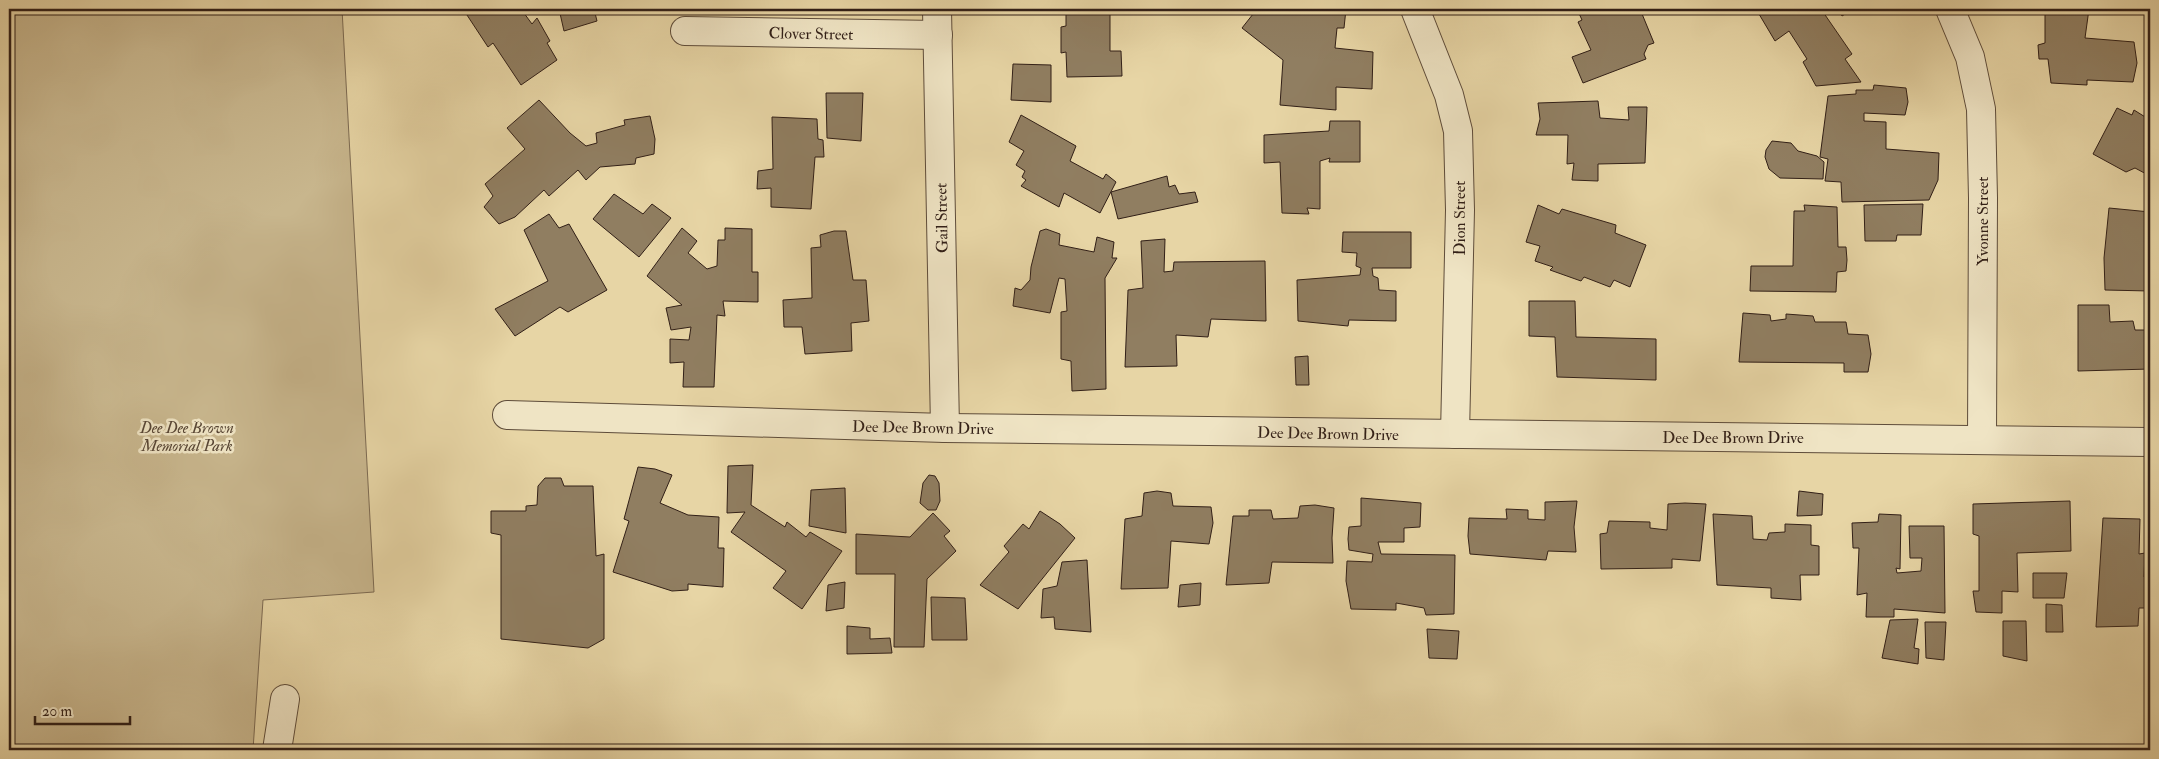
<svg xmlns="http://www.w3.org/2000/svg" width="2159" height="759" font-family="'IM FELL Double Pica',serif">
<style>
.green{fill:#c8b68d;stroke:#7c6a52}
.building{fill:#907e61;stroke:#311f17}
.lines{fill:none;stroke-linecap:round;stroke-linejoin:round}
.minor-casing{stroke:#5e4c3a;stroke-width:30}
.minor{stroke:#efe4c4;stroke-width:28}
.labels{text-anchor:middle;stroke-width:5;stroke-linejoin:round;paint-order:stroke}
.street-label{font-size:16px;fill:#311f17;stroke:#efe4c4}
.park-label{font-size:16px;font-style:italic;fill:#574534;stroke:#efe4c4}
</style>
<rect width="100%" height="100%" fill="#e7d5a5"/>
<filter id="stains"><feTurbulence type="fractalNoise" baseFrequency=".004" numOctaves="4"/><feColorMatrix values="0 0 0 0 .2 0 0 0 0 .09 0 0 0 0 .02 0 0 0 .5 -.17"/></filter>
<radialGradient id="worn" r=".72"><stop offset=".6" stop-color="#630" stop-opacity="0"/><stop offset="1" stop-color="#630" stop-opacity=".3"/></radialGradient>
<path class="green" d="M 9,9 L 342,9 L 374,592 L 263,600 L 253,750 L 9,750 Z"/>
<g class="building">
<path d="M 471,9 L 521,9 L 532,24 L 537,18 L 550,41 L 547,43 L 557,60 L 521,85 L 493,43 L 488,47 L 465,12 Z"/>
<path d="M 559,9 L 594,9 L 597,21 L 564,31 Z"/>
<path d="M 1066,9 L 1110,9 L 1110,51 L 1121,51 L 1122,76 L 1067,77 L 1066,52 L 1061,53 L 1061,27 L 1066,26 Z"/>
<path d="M 1257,9 L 1346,9 L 1344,28 L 1337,28 L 1335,48 L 1373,52 L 1372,89 L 1336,87 L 1336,110 L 1280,105 L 1283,60 L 1242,28 Z"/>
<path d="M 1577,9 L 1634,9 L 1635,11 L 1640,9 L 1654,43 L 1648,45 L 1644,54 L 1646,59 L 1583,83 L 1572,57 L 1591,50 L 1578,22 L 1582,20 Z"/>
<path d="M 1756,9 L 1821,9 L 1852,54 L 1845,59 L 1861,82 L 1816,86 L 1803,62 L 1807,59 L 1789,31 L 1775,41 Z"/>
<path d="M 1838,9 L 1853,9 L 1842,16 Z"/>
<path d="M 2045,9 L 2089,9 L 2085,38 L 2134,42 L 2137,63 L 2133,82 L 2087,80 L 2087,85 L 2051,83 L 2048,59 L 2039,59 L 2038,45 L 2045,43 Z"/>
<path d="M 1013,64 L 1051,65 L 1051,102 L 1011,100 Z"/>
<path d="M 1874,85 L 1906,88 L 1908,102 L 1905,115 L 1864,113 L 1864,121 L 1886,122 L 1886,149 L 1939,153 L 1938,180 L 1929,200 L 1842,202 L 1841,182 L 1825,181 L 1828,159 L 1820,157 L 1828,96 L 1856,94 L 1856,90 L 1873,90 Z"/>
<path d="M 826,93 L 863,93 L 861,141 L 827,138 Z"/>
<path d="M 539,100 L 570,133 L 586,146 L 597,143 L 596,133 L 625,125 L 624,120 L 650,116 L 655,139 L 654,154 L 636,158 L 635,164 L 600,167 L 586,180 L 578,170 L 549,196 L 544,190 L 515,217 L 499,224 L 484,207 L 493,196 L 485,184 L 525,149 L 507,128 Z"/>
<path d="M 1598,101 L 1600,118 L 1629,120 L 1628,107 L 1647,107 L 1645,163 L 1598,164 L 1598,181 L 1572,180 L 1574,163 L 1567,164 L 1568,135 L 1536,135 L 1540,119 L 1538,103 Z"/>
<path d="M 2117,108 L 2132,115 L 2134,110 L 2150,120 L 2150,176 L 2135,168 L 2126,172 L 2093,154 Z"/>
<path d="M 1021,115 L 1076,146 L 1070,161 L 1103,179 L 1106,174 L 1116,182 L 1100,213 L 1064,193 L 1059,207 L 1021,186 L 1026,180 L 1022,177 L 1025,171 L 1016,165 L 1024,151 L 1009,142 Z"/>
<path d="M 772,117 L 817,119 L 818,139 L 823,140 L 824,157 L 815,157 L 811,209 L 771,207 L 771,188 L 757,189 L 758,171 L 773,169 Z"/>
<path d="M 1330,121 L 1360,121 L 1360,162 L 1329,162 L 1330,158 L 1320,161 L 1320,209 L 1307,208 L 1309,214 L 1282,213 L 1280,162 L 1264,163 L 1264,135 L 1329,131 Z"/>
<path d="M 1772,141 L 1791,143 L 1798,151 L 1817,156 L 1824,162 L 1823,179 L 1780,178 L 1769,169 L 1765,157 L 1766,150 Z"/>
<path d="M 1167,176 L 1169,187 L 1175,185 L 1179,194 L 1195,192 L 1198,202 L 1118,219 L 1111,192 Z"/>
<path d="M 614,194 L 643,214 L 652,204 L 671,218 L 639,257 L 593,219 Z"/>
<path d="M 1923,204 L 1921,235 L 1897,235 L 1896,241 L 1865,241 L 1864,205 Z"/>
<path d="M 1538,205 L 1559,214 L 1562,209 L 1616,225 L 1615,233 L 1646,245 L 1630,287 L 1614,280 L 1610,287 L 1584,277 L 1581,281 L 1550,270 L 1553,267 L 1535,261 L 1540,246 L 1526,242 Z"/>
<path d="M 1804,205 L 1837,207 L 1838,247 L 1846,247 L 1847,260 L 1846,271 L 1837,272 L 1836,292 L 1750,291 L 1751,266 L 1793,266 L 1794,211 L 1805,211 Z"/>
<path d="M 2109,208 L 2150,212 L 2150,291 L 2105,290 L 2104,258 Z"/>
<path d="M 549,214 L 559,228 L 569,224 L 607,290 L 568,312 L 560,307 L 515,336 L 495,309 L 548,281 L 524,230 Z"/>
<path d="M 682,228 L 697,241 L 688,253 L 707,269 L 717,266 L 718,240 L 725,240 L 725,228 L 752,229 L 752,272 L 758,272 L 758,302 L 723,301 L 725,316 L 717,315 L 714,387 L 683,387 L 684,362 L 670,363 L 670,339 L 689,340 L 691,327 L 671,330 L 666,308 L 682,305 L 647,276 Z"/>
<path d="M 1046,229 L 1060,234 L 1059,245 L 1094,252 L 1097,237 L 1114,242 L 1112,258 L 1117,258 L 1105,278 L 1106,389 L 1072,391 L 1071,361 L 1061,359 L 1061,312 L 1067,311 L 1065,279 L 1059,278 L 1050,313 L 1013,306 L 1015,288 L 1021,290 L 1030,280 L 1031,267 L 1040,231 Z"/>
<path d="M 834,231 L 846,231 L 853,280 L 866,280 L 869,321 L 851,323 L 852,351 L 805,354 L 802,327 L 784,327 L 783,300 L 812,298 L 811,248 L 821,247 L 820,235 Z"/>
<path d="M 1343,232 L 1411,232 L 1411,268 L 1372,268 L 1373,276 L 1378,278 L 1379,290 L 1396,291 L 1396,321 L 1349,320 L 1348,326 L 1298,321 L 1297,280 L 1360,275 L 1361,268 L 1356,266 L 1357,253 L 1342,252 Z"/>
<path d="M 1165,239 L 1164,272 L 1173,271 L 1174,262 L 1265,261 L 1266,321 L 1211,319 L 1208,337 L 1176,335 L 1177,366 L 1125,367 L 1128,290 L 1143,288 L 1141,241 Z"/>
<path d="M 1529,301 L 1575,301 L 1576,337 L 1656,339 L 1656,380 L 1557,377 L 1555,337 L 1529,336 Z"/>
<path d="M 2078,305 L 2109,305 L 2110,322 L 2133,321 L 2135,330 L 2150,330 L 2150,369 L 2078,371 Z"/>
<path d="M 1743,313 L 1770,315 L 1771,321 L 1786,319 L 1786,314 L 1813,316 L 1815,322 L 1846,322 L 1848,334 L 1868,335 L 1871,354 L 1868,372 L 1844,372 L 1844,363 L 1739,362 Z"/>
<path d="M 1308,356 L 1309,385 L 1296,385 L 1295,357 Z"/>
<path d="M 753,465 L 751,505 L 785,527 L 787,522 L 806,537 L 810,532 L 842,551 L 802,609 L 773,588 L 786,571 L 731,532 L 745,512 L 727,513 L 728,466 Z"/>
<path d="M 638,467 L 655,469 L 672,475 L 660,503 L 688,515 L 719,517 L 718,548 L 724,548 L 723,587 L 688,584 L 688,590 L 672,591 L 613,572 L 629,521 L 624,519 Z"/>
<path d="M 929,475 L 935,476 L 939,483 L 940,501 L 936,510 L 928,510 L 920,503 L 923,483 Z"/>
<path d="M 545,478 L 561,478 L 564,486 L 593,486 L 596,556 L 604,554 L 604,639 L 588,648 L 501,639 L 501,535 L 491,533 L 491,511 L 526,511 L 526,506 L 537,505 L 538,486 Z"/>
<path d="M 845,488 L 846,533 L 809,526 L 811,490 Z"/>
<path d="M 1157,491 L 1171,493 L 1173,506 L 1211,507 L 1213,523 L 1209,544 L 1171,541 L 1168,588 L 1121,589 L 1125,519 L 1142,516 L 1144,493 Z"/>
<path d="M 1799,491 L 1823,494 L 1822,515 L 1797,516 Z"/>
<path d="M 1361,498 L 1421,503 L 1420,527 L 1404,528 L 1404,542 L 1378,542 L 1381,554 L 1455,555 L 1454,614 L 1426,615 L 1424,608 L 1396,603 L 1396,610 L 1351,609 L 1346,581 L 1347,561 L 1372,562 L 1373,554 L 1349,550 L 1348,539 L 1349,527 L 1361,526 Z"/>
<path d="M 1577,501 L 1574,527 L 1576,552 L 1548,551 L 1546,560 L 1470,554 L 1468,536 L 1469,518 L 1507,519 L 1506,509 L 1528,510 L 1528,519 L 1545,520 L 1545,502 Z"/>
<path d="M 2070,501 L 2071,551 L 2017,553 L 2018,592 L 2002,591 L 2002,613 L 1976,612 L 1973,591 L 1979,591 L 1979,536 L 1973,534 L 1973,504 Z"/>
<path d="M 1685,503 L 1706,504 L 1700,561 L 1672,559 L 1672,568 L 1601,569 L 1600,534 L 1607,533 L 1609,521 L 1650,522 L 1650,528 L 1667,530 L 1668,504 Z"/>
<path d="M 1315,505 L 1334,508 L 1332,538 L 1333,563 L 1272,562 L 1269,583 L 1226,585 L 1233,516 L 1249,516 L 1249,510 L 1271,510 L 1273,519 L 1298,518 L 1300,506 Z"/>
<path d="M 1040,511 L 1060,524 L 1075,538 L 1018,609 L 980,585 L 1009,552 L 1004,546 L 1023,524 L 1029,529 Z"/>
<path d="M 933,513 L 950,531 L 944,536 L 956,551 L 927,579 L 924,647 L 894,647 L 895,574 L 856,574 L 856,534 L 910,537 Z"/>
<path d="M 1713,514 L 1752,516 L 1753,539 L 1767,540 L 1769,533 L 1785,532 L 1785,524 L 1811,525 L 1811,545 L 1819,546 L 1819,575 L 1800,575 L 1801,600 L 1771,598 L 1771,588 L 1717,585 Z"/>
<path d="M 1879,514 L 1901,515 L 1900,569 L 1896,568 L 1897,573 L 1921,571 L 1922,558 L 1910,558 L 1909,526 L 1944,526 L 1945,613 L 1894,609 L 1894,617 L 1866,617 L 1867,593 L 1857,595 L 1859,548 L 1853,548 L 1852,523 L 1878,522 Z"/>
<path d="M 2103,518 L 2140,519 L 2139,554 L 2145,553 L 2144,577 L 2150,577 L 2150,608 L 2139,608 L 2138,626 L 2096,627 Z"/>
<path d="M 1087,560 L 1091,632 L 1055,629 L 1054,617 L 1041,618 L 1043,589 L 1057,586 L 1062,562 Z"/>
<path d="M 2033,573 L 2067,573 L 2064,598 L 2033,598 Z"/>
<path d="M 845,582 L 844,608 L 826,611 L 828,585 Z"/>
<path d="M 1201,583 L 1200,605 L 1178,607 L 1180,585 Z"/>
<path d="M 931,597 L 965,598 L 967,640 L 932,640 Z"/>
<path d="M 2046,604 L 2062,605 L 2063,632 L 2046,632 Z"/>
<path d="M 1918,619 L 1914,648 L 1919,649 L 1918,664 L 1882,658 L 1890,620 Z"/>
<path d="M 2003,621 L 2026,621 L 2027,661 L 2003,656 Z"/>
<path d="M 1925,622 L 1946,622 L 1944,660 L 1926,658 Z"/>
<path d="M 847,626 L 870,628 L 870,639 L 890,638 L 892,653 L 847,654 Z"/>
<path d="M 1427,629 L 1459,631 L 1457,659 L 1429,658 Z"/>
</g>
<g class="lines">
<g class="minor-casing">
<g id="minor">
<path d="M 937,9 L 945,428"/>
<path d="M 1415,9 L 1449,95 L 1458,131 L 1460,210 L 1455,434"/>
<path d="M 1950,9 L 1970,57 L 1981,109 L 1983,198 L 1982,439"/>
<path d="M 685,31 L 938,35"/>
<path d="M 507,415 L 945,428 L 2150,442"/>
<path d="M 277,750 L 285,699"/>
</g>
</g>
<use href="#minor" class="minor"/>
</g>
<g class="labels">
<g class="street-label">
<text transform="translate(811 33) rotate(1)" y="6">Clover Street</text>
<text transform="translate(941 218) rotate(-91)" y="6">Gail Street</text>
<text transform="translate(1459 218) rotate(-90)" y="6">Dion Street</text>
<text transform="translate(1982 221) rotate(-90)" y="6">Yvonne Street</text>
<text transform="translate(923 427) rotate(1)" y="6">Dee Dee Brown Drive</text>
<text transform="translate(1328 433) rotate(1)" y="6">Dee Dee Brown Drive</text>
<text x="1733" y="443">Dee Dee Brown Drive</text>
</g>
<g class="park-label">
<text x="187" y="433">Dee Dee Brown<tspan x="187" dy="18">Memorial Park</tspan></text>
</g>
</g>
<rect width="2159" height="759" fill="none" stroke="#e7d5a5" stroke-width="30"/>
<rect x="10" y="10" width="2139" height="739" fill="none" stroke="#311f17" stroke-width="2.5"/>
<rect x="15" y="15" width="2129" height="729" fill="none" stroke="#311f17"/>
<path d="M35 716v8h95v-8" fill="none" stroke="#311f17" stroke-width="2.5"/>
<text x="42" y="716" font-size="15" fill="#311f17" stroke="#efe4c4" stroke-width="4" paint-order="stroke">20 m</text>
<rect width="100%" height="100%" filter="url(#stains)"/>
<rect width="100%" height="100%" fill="url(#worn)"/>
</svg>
